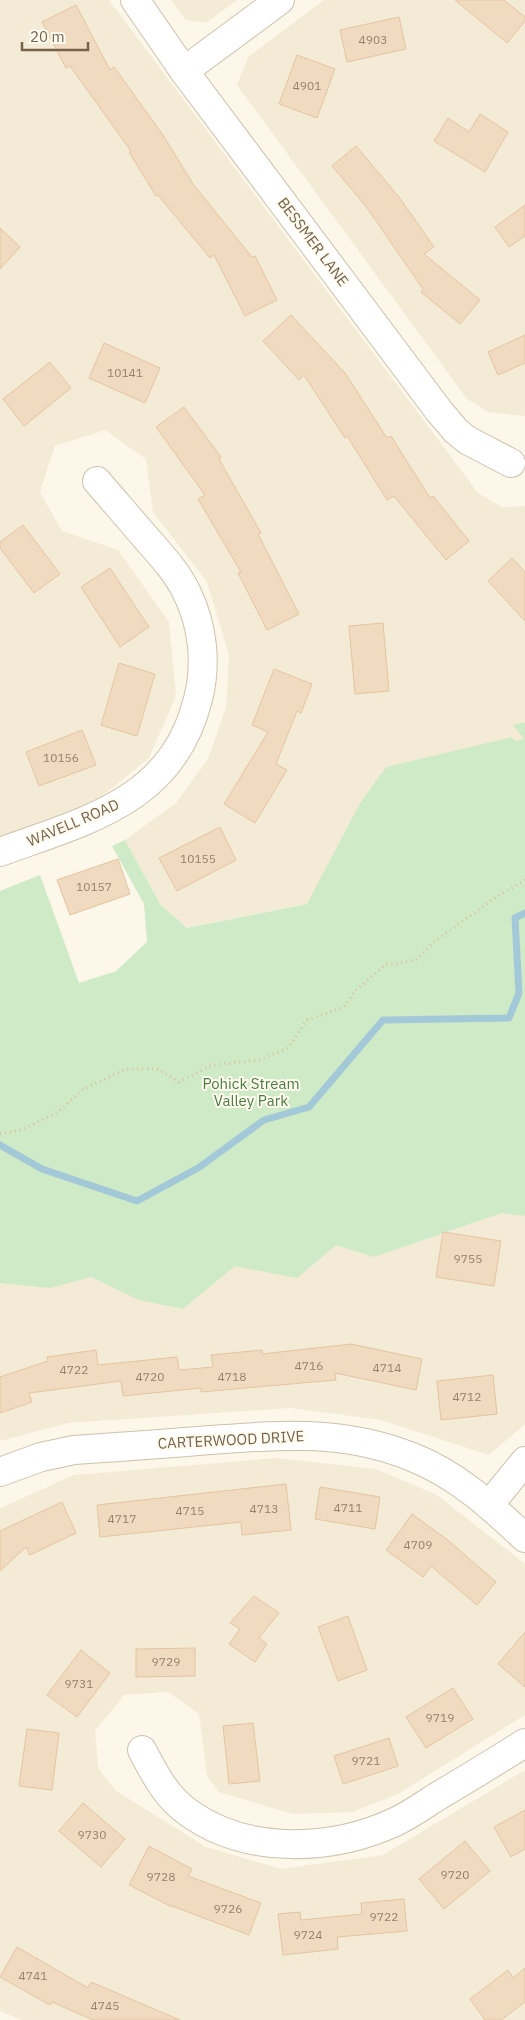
<svg xmlns="http://www.w3.org/2000/svg" width="525" height="2020" font-family="'IBM Plex Sans',sans-serif">
<style>
.residential{fill:#f4ebd6}
.green{fill:#cfeac6}
.lines{fill:none;stroke-linecap:round;stroke-linejoin:round}
.stream{stroke:#a3c8d8;stroke-width:7}
.building{fill:#f1dbc0;stroke:#e4c4a0}
.minor-casing{stroke:#cec1ae;stroke-width:30}
.path{stroke:#d7bfa3;stroke-width:3;stroke-dasharray:1 4;stroke-linecap:butt}
.minor{stroke:#fff;stroke-width:28}
.labels{text-anchor:middle;stroke-width:4;stroke-linejoin:round;paint-order:stroke}
.number-label{font-size:12px;fill:#968069}
.street-label{font-size:15px;fill:#77624c;stroke:#fffbef}
.park-label{font-size:15px;fill:#4c7c43;stroke:#fffbef}
</style>
<rect width="100%" height="100%" fill="#fcf7e8"/>
<g class="residential">
<path d="M 0,0 L 109,0 L 478,493 L 502,507 L 525,506 L 525,722 L 514,725 L 525,739 L 389,766 L 310,903 L 187,928 L 160,904 L 125,840 L 176,803 L 208,759 L 226,708 L 229,655 L 207,582 L 153,512 L 146,459 L 105,430 L 55,446 L 40,492 L 62,531 L 118,550 L 169,622 L 176,696 L 149,758 L 97,800 L 0,838 Z"/>
<path d="M 171,0 L 237,0 L 206,23 L 186,20 Z"/>
<path d="M 324,0 L 525,0 L 525,416 L 488,412 L 467,399 L 237,85 L 248,57 Z"/>
<path d="M 505,1212 L 525,1215 L 525,1424 L 489,1455 L 381,1420 L 290,1408 L 68,1423 L 0,1441 L 0,1282 L 236,1265 L 337,1244 L 376,1256 Z"/>
<path d="M 276,1458 L 376,1469 L 437,1495 L 525,1564 L 525,1715 L 398,1794 L 353,1812 L 293,1814 L 219,1792 L 207,1776 L 199,1714 L 168,1692 L 124,1695 L 95,1731 L 98,1768 L 115,1790 L 206,1847 L 281,1869 L 383,1855 L 525,1770 L 525,2020 L 21,2020 L 0,2011 L 0,1508 L 74,1475 Z"/>
</g>
<path class="green" d="M 525,722 L 525,1216 L 502,1213 L 374,1257 L 336,1245 L 297,1278 L 235,1266 L 183,1309 L 139,1300 L 91,1277 L 50,1288 L 0,1283 L 0,891 L 40,875 L 79,983 L 110,973 L 115,972 L 147,942 L 144,904 L 112,846 L 125,840 L 160,904 L 187,928 L 307,904 L 359,805 L 386,767 L 512,737 L 515,741 L 524,739 L 513,725 Z"/>
<g class="lines">
<path class="stream" d="M 0,1145 L 42,1169 L 137,1201 L 198,1168 L 264,1120 L 309,1107 L 383,1020 L 509,1018 L 519,993 L 515,918 L 525,913"/>
</g>
<g class="building">
<path d="M 455,0 L 504,0 L 525,17 L 525,21 L 507,43 Z"/>
<path d="M 76,5 L 110,70 L 114,67 L 163,135 L 193,184 L 252,257 L 255,256 L 277,300 L 245,316 L 214,255 L 210,258 L 158,195 L 156,196 L 129,152 L 131,151 L 70,66 L 66,68 L 42,22 Z"/>
<path d="M 399,17 L 406,49 L 347,62 L 340,30 Z"/>
<path d="M 297,55 L 335,69 L 317,118 L 279,104 Z"/>
<path d="M 480,114 L 508,132 L 485,172 L 434,141 L 448,118 L 469,132 Z"/>
<path d="M 356,146 L 399,197 L 434,247 L 424,254 L 480,300 L 460,324 L 421,292 L 423,289 L 365,205 L 332,166 Z"/>
<path d="M 525,205 L 525,236 L 509,247 L 495,227 Z"/>
<path d="M 0,228 L 20,247 L 0,269 Z"/>
<path d="M 291,315 L 345,373 L 387,438 L 391,436 L 430,498 L 433,496 L 469,541 L 446,560 L 394,496 L 387,500 L 347,436 L 345,438 L 304,375 L 299,380 L 263,341 Z"/>
<path d="M 525,335 L 525,363 L 498,375 L 488,352 Z"/>
<path d="M 104,343 L 160,368 L 145,403 L 89,378 Z"/>
<path d="M 50,362 L 71,388 L 24,426 L 3,399 Z"/>
<path d="M 184,407 L 221,457 L 219,459 L 261,533 L 258,534 L 299,614 L 267,630 L 238,573 L 241,572 L 198,499 L 205,495 L 156,427 Z"/>
<path d="M 23,525 L 60,574 L 34,593 L 0,548 L 0,542 Z"/>
<path d="M 512,558 L 525,572 L 525,621 L 488,581 Z"/>
<path d="M 110,568 L 149,627 L 120,647 L 81,587 Z"/>
<path d="M 383,623 L 389,691 L 355,694 L 349,626 Z"/>
<path d="M 119,663 L 155,674 L 137,736 L 101,725 Z"/>
<path d="M 274,669 L 312,684 L 301,713 L 297,711 L 276,764 L 287,770 L 255,823 L 224,804 L 268,732 L 252,725 Z"/>
<path d="M 82,730 L 96,765 L 39,786 L 26,752 Z"/>
<path d="M 220,827 L 236,860 L 177,891 L 159,858 Z"/>
<path d="M 118,859 L 130,894 L 70,915 L 57,880 Z"/>
<path d="M 443,1232 L 501,1241 L 494,1286 L 436,1277 Z"/>
<path d="M 351,1344 L 422,1359 L 416,1390 L 335,1373 L 336,1380 L 201,1392 L 201,1388 L 123,1396 L 121,1381 L 29,1393 L 32,1402 L 0,1413 L 0,1377 L 48,1361 L 47,1357 L 96,1350 L 98,1365 L 177,1357 L 179,1370 L 213,1367 L 211,1355 L 262,1350 L 262,1354 Z"/>
<path d="M 493,1375 L 497,1414 L 441,1420 L 437,1381 Z"/>
<path d="M 286,1484 L 291,1530 L 242,1535 L 241,1522 L 100,1537 L 97,1505 Z"/>
<path d="M 320,1487 L 380,1497 L 375,1529 L 315,1519 Z"/>
<path d="M 62,1502 L 76,1533 L 30,1555 L 26,1547 L 0,1571 L 0,1531 Z"/>
<path d="M 412,1514 L 449,1541 L 496,1582 L 477,1605 L 431,1566 L 423,1577 L 386,1550 Z"/>
<path d="M 254,1596 L 279,1613 L 259,1638 L 267,1644 L 255,1662 L 229,1644 L 240,1629 L 230,1623 Z"/>
<path d="M 348,1616 L 367,1670 L 338,1681 L 318,1627 Z"/>
<path d="M 525,1632 L 525,1687 L 498,1664 Z"/>
<path d="M 195,1648 L 195,1676 L 136,1677 L 136,1649 Z"/>
<path d="M 81,1650 L 110,1673 L 77,1717 L 47,1695 Z"/>
<path d="M 453,1688 L 473,1719 L 426,1748 L 406,1717 Z"/>
<path d="M 253,1723 L 260,1781 L 229,1784 L 223,1726 Z"/>
<path d="M 27,1729 L 59,1733 L 52,1790 L 19,1786 Z"/>
<path d="M 389,1738 L 398,1766 L 343,1784 L 334,1756 Z"/>
<path d="M 83,1803 L 125,1839 L 101,1867 L 59,1831 Z"/>
<path d="M 525,1810 L 525,1849 L 511,1857 L 494,1827 Z"/>
<path d="M 465,1841 L 490,1871 L 444,1909 L 419,1879 Z"/>
<path d="M 149,1846 L 192,1869 L 188,1876 L 261,1903 L 249,1935 L 172,1906 L 172,1907 L 129,1885 Z"/>
<path d="M 404,1899 L 407,1931 L 337,1937 L 338,1949 L 283,1955 L 278,1914 L 300,1912 L 301,1920 L 362,1914 L 361,1903 Z"/>
<path d="M 17,1947 L 88,1988 L 91,1982 L 180,2020 L 93,2020 L 52,2002 L 50,2005 L 0,1977 Z"/>
<path d="M 525,1968 L 525,2002 L 501,2020 L 485,2020 L 470,1999 L 508,1970 L 513,1978 Z"/>
</g>
<g class="lines">
<g class="minor-casing">
<g id="minor">
<path d="M 135,0 L 184,71 L 439,411 L 456,431 L 467,440 L 511,463"/>
<path d="M 184,71 L 280,0"/>
<path d="M 0,852 C 88,820 173,801 198,699 C 207,664 203,626 187,593 C 177,572 161,555 146,538 C 130,519 113,500 97,481"/>
<path d="M 0,1472 L 41,1457 L 74,1450 C 119,1447 164,1444 210,1440 C 282,1435 343,1429 412,1457 C 456,1474 491,1506 525,1538"/>
<path d="M 490,1504 L 525,1461"/>
<path d="M 142,1750 C 154,1773 166,1797 189,1813 C 248,1855 332,1851 395,1822 C 410,1815 424,1805 438,1796 C 467,1779 496,1761 525,1743"/>
</g>
</g>
<path class="path" d="M 0,1134 L 21,1130 L 58,1112 L 82,1090 L 126,1069 L 158,1069 L 179,1082 L 212,1065 L 259,1060 L 288,1048 L 307,1020 L 344,1007 L 355,991 L 385,965 L 416,960 L 434,942 L 496,897 L 524,881 L 525,877"/>
<use href="#minor" class="minor"/>
</g>
<g class="labels">
<g class="number-label">
<text x="373" y="44">4903</text>
<text x="307" y="90">4901</text>
<text x="125" y="377">10141</text>
<text x="61" y="762">10156</text>
<text x="198" y="863">10155</text>
<text x="94" y="891">10157</text>
<text x="468" y="1263">9755</text>
<text x="309" y="1370">4716</text>
<text x="387" y="1372">4714</text>
<text x="74" y="1374">4722</text>
<text x="150" y="1381">4720</text>
<text x="232" y="1381">4718</text>
<text x="467" y="1401">4712</text>
<text x="348" y="1512">4711</text>
<text x="264" y="1513">4713</text>
<text x="190" y="1515">4715</text>
<text x="122" y="1523">4717</text>
<text x="418" y="1549">4709</text>
<text x="166" y="1666">9729</text>
<text x="79" y="1688">9731</text>
<text x="440" y="1722">9719</text>
<text x="366" y="1765">9721</text>
<text x="92" y="1839">9730</text>
<text x="455" y="1879">9720</text>
<text x="161" y="1881">9728</text>
<text x="228" y="1913">9726</text>
<text x="384" y="1921">9722</text>
<text x="308" y="1939">9724</text>
<text x="33" y="1980">4741</text>
<text x="105" y="2010">4745</text>
</g>
<g class="street-label">
<text transform="translate(313 242) rotate(53)" y="5">BESSMER LANE</text>
<text transform="translate(73 823) rotate(-23)" y="5">WAVELL ROAD</text>
<text transform="translate(231 1440) rotate(-3)" y="5">CARTERWOOD DRIVE</text>
</g>
<g class="park-label">
<text x="251" y="1089">Pohick Stream<tspan x="251" dy="17">Valley Park</tspan></text>
</g>
</g>
<path d="M22 42v8h66v-8" fill="none" stroke="#77624c" stroke-width="2.5"/>
<text x="30" y="42" font-size="15" fill="#77624c" stroke="#fffbef" stroke-width="4" paint-order="stroke">20 m</text>
</svg>
